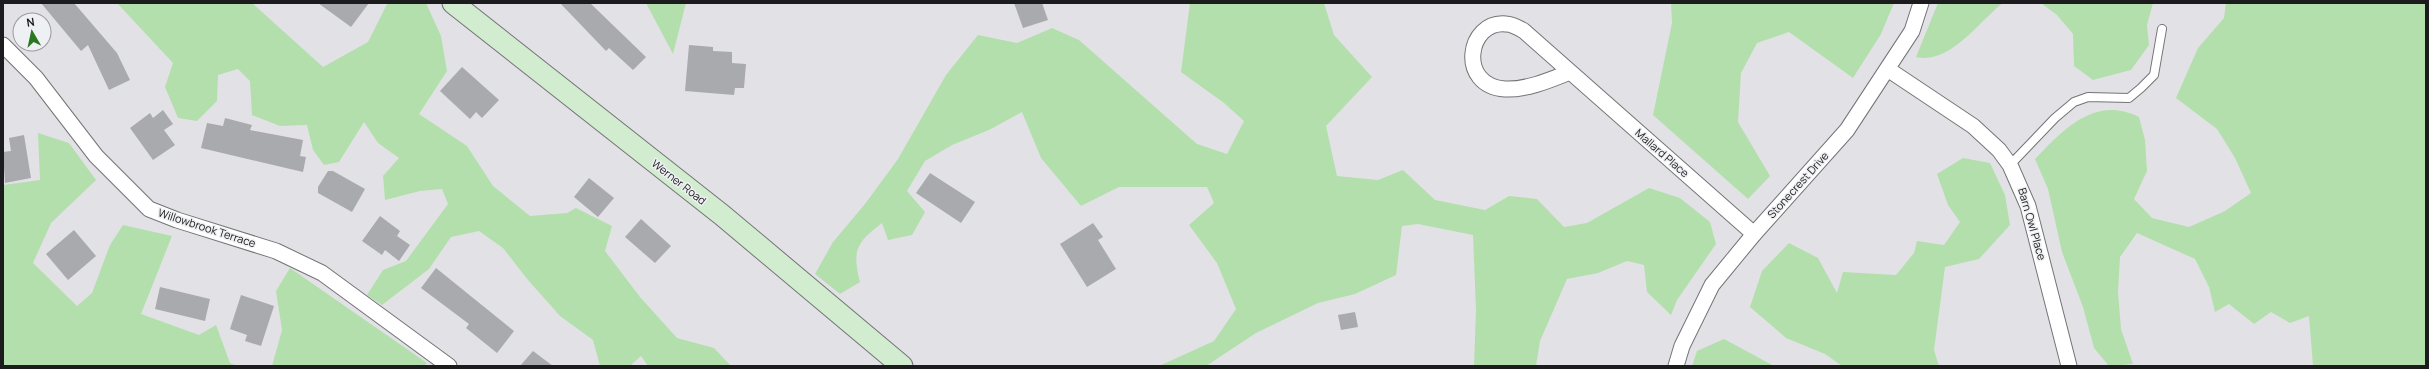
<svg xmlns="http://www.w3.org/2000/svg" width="2429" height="369" font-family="Manrope,sans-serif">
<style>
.green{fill:#b3dfad}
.building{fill:#a9aaad}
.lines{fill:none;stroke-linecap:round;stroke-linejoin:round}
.lane-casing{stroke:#747477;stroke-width:10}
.street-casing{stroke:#747477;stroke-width:17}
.secondary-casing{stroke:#747477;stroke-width:23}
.lane{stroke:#fff;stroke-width:8}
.street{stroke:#fff;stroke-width:15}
.secondary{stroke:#d1ecce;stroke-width:21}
.labels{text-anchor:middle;stroke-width:3;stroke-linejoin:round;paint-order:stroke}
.street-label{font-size:11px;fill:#1c1c1e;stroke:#eff0f3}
</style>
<rect width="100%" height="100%" fill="#e2e2e6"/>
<g class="green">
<path d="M 117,3 L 252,3 L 323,67 L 368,42 L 387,4 L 426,3 L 441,36 L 447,71 L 419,114 L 467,146 L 493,186 L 530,216 L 567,213 L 576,208 L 612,226 L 605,251 L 640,297 L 677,338 L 714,348 L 731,366 L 648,366 L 641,356 L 630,366 L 600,366 L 593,340 L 560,316 L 528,280 L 503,248 L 479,231 L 451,237 L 429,269 L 382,305 L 367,295 L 383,270 L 406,261 L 448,204 L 442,189 L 420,191 L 385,200 L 383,176 L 399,158 L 378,143 L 364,122 L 339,162 L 324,165 L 313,150 L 307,125 L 280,126 L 252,115 L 250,81 L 238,69 L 218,75 L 217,101 L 197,121 L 178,118 L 165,87 L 173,63 Z"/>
<path d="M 646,3 L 686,3 L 673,54 Z"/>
<path d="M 1190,3 L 1324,3 L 1334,35 L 1372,77 L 1326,126 L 1337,176 L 1378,180 L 1403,170 L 1435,200 L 1485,210 L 1509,196 L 1537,199 L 1564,227 L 1587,223 L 1649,188 L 1680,198 L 1710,222 L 1716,244 L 1677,300 L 1671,315 L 1647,292 L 1644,265 L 1627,261 L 1598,273 L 1567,279 L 1540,341 L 1536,366 L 1474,366 L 1476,310 L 1473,235 L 1418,224 L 1402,226 L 1396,275 L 1355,294 L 1318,303 L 1256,333 L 1206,366 L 1159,366 L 1214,341 L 1236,309 L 1217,263 L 1189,225 L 1214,203 L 1207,187 L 1119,187 L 1081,206 L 1041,158 L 1022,112 L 989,130 L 952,145 L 925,161 L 907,191 L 925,212 L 912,235 L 888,240 L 882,223 C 856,243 852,250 860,282 L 840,294 L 815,274 L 833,242 L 865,204 L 898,159 L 946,75 L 978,35 L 1017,43 L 1052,28 L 1079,40 L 1197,144 L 1227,154 L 1244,121 L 1224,103 L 1181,72 Z"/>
<path d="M 1671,3 L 1894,3 L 1881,34 L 1853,78 L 1789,32 L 1757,43 L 1741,73 L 1738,122 L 1770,176 L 1748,199 L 1653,115 L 1672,23 Z"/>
<path d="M 1938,3 L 2003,3 C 1979,21 1950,65 1916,57 Z"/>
<path d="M 2041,3 L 2153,3 L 2147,25 L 2149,45 L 2131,70 L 2093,80 L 2074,66 L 2073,34 L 2057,15 Z"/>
<path d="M 2226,3 L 2426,3 L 2426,366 L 2313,366 L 2309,316 L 2290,323 L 2271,312 L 2254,324 L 2229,304 L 2215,312 L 2209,287 L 2195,259 L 2137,233 L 2120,257 L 2118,292 L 2121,329 L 2133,364 L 2109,366 L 2094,348 L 2083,307 L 2062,252 L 2048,189 L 2035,159 C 2064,129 2095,95 2139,117 L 2145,140 L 2147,171 L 2134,199 L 2152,218 L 2189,227 L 2225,211 L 2251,193 L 2235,158 L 2217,129 L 2176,98 L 2198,48 L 2224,18 Z"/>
<path d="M 38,133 L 69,143 L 96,180 L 51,223 L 33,263 L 77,306 L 92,293 L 110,245 L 123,225 L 172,236 L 141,314 L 199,335 L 216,325 L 230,363 L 237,366 L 3,366 L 3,185 L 40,180 Z"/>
<path d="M 1963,158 L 1990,163 L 2005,195 L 2010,225 L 1979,259 L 1945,267 L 1934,350 L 1939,366 L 1842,366 L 1825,354 L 1786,338 L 1750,307 L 1762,271 L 1789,243 L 1818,258 L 1837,293 L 1843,272 L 1896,275 L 1914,253 L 1917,241 L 1944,245 L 1960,222 L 1948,205 L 1937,174 Z"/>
<path d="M 290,268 L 427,363 L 424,366 L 272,366 L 282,330 L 276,291 Z"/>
<path d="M 1724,339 L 1774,366 L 1692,366 L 1697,351 Z"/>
</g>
<g class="building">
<path d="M 41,3 L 74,3 L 117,53 L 130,80 L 109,90 L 88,45 L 81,51 Z"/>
<path d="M 318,3 L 369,3 L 351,27 Z"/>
<path d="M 560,3 L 590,3 L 646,57 L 633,70 L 609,48 L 606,51 Z"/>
<path d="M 1014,3 L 1042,3 L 1048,20 L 1023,28 Z"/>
<path d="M 689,45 L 713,47 L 713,51 L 732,52 L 732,63 L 746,64 L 744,88 L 735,88 L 734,95 L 685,91 Z"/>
<path d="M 462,67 L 499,100 L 482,118 L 476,112 L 470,119 L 440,91 Z"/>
<path d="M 163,110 L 173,124 L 164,130 L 175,145 L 153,160 L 130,128 L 150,113 L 153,118 Z"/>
<path d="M 225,118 L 252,125 L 250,130 L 303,140 L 300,156 L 306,157 L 303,172 L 201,148 L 207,123 L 223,126 Z"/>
<path d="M 24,135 L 31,178 L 5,183 L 3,152 L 11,151 L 9,138 Z"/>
<path d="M 328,171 L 333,171 L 365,189 L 352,212 L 318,193 L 318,187 Z"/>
<path d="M 930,173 L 975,202 L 961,223 L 916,193 Z"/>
<path d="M 589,178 L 614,198 L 598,217 L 574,197 Z"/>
<path d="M 380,216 L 400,231 L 397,236 L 410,245 L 399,261 L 385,250 L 382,255 L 362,241 Z"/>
<path d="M 641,219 L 671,246 L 655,263 L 625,237 Z"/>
<path d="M 1093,223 L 1103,237 L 1098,240 L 1116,269 L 1087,287 L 1060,244 Z"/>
<path d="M 74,230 L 96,256 L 68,280 L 46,254 Z"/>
<path d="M 436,268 L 514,331 L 497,353 L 466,328 L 469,324 L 421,288 Z"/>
<path d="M 160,287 L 210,299 L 205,321 L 155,309 Z"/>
<path d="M 241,295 L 274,306 L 261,346 L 245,341 L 247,335 L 230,329 Z"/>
<path d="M 1355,312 L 1358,327 L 1341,330 L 1338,315 Z"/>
<path d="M 533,351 L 553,366 L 520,366 Z"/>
</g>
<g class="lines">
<g class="lane-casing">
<path id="lane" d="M 2010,165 L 2055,118 L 2074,102 L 2088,97 L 2129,98 L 2141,88 L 2154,75 L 2162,29"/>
</g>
<g class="street-casing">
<g id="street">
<path d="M 3,45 L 36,78 L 96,156 L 149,209 L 177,220 L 276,251 L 322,273 L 449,366"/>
<path d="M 1889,70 L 1973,126 L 1999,150 L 2010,165 L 2028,206 L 2069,366"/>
<path d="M 1570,72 C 1550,80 1527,90 1505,89 C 1457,86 1467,20 1506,24 C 1512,24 1519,28 1524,31 L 1754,234"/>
<path d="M 1676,366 L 1682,346 L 1712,285 L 1754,234 L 1847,130 L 1912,31 L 1921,3"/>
</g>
</g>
<g class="secondary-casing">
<path id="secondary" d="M 453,3 L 722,215 L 902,366"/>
</g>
<use href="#lane" class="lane"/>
<use href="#street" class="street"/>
<use href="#secondary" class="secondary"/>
</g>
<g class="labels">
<g class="street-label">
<text transform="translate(1662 153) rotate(41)" y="4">Mallard Place</text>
<text transform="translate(679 182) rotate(38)" y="4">Werner Road</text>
<text transform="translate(1798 185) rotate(-48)" y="4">Stonecrest Drive</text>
<text transform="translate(2032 224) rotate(74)" y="4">Barn Owl Place</text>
<text transform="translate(207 228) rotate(18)" y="4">Willowbrook Terrace</text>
</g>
</g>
<rect width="2429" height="369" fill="none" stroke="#1c1c1e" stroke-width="8"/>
<g transform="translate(32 32) rotate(351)"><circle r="19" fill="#eff0f3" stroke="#9b9b9e"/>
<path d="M0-3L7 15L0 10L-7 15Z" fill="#297720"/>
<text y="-6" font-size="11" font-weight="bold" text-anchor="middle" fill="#1c1c1e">N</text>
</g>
</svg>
